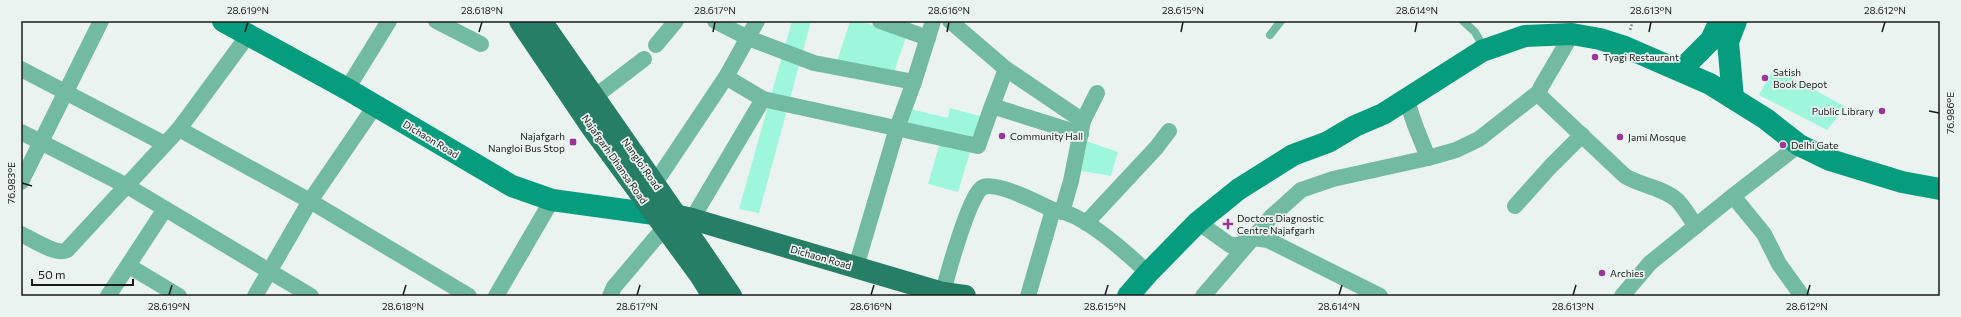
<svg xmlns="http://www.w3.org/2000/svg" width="1961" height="317" font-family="Commissioner,sans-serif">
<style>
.green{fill:#9ef7db}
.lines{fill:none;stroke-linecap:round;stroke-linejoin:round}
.path{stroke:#898e8c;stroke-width:2.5;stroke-dasharray:2 2;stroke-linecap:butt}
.lane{stroke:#73baa3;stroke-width:8}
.street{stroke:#73baa3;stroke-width:16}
.secondary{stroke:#069d7e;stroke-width:22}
.primary{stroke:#277e67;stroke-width:22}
.ticks{fill:none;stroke:#191b1a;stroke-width:1.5}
.poi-dot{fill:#9c3599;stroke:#ebf3f0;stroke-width:1.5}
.labels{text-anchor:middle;stroke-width:3.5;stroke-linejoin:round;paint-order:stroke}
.poi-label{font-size:10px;fill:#191b1a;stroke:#ebf3f0;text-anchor:start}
.street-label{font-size:10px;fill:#191b1a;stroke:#ebf3f0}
.neatline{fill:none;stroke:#191b1a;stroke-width:1.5}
.ticks-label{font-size:10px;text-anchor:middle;fill:#191b1a}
</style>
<rect width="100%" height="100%" fill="#ebf3f0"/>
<g class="green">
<path d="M 792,21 L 811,21 L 759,213 L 739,209 Z"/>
<path d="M 850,21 L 861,21 L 906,37 L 892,78 L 836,65 Z"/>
<path d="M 1774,68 L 1846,107 L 1827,130 L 1759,95 Z"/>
<path d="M 906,108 L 948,118 L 950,108 L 984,117 L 975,140 L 902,125 Z"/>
<path d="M 1083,140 L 1118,152 L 1111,176 L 1076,170 Z"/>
<path d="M 940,143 L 970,152 L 958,192 L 928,184 Z"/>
</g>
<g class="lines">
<path class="path" d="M 1630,30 L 1633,21"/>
<g class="lane">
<path d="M 1463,21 L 1475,32 L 1485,50"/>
<path d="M 1270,35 L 1281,21"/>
</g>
<g class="street">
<path d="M 436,21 L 481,44"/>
<path d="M 715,21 L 748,38 L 814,63 L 914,82"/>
<path d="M 880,21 L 928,38"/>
<path d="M 950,21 L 1006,69 L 1083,121"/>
<path d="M 1572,34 L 1541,87 L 1539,92 L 1541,97 L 1625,176 C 1641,186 1662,187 1677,200 C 1684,207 1690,218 1696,226"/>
<path d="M 656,45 L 676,21"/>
<path d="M 21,69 L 165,144"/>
<path d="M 1006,69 L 992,106 L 1081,134"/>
<path d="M 726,77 L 763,99 L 978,146 L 992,106"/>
<path d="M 347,89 L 389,21"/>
<path d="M 593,98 L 644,59"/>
<path d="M 1407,98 C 1411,120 1421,138 1428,158"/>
<path d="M 179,129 L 310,201 L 469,296"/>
<path d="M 21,132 L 127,186 L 311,296"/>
<path d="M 21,182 L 101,21"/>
<path d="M 655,183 L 726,77 L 757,21"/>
<path d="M 1733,196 L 1764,234 L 1779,264 L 1802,296"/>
<path d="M 1515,206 L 1550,167 L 1582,135"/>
<path d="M 1062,212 L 1071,181 L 1083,121 L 1097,93"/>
<path d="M 692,219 L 763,99"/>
<path d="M 1198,222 L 1230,245 L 1238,245 L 1253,238 L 1268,240 L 1380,296"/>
<path d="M 1086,223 L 1156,148 L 1169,131"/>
<path d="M 21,234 C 32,239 57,256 67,250 L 179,129 L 249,34"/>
<path d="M 129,266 L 179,296"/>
<path d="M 856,267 L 897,128 L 914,82 L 933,21"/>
<path d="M 943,293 C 947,276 970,192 983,187 C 998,182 1039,203 1053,210"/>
<path d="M 108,296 L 165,209"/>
<path d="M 255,296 L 310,201 L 375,106"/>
<path d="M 496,296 L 552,200"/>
<path d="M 610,296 L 614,287 L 664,228"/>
<path d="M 1028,296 L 1053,210 C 1081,211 1128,254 1148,273"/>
<path d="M 1203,296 L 1271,217 L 1301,190 L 1333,179 L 1428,158 L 1456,150 L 1479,139 L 1539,92"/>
<path d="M 1622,296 L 1650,263 L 1733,196 L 1799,145"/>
</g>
<g class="secondary">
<path d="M 223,21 L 347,89 L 512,186 L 552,200 L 654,214"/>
<path d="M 1681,70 L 1711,40 L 1720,21"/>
<path d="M 1733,98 L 1728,42 L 1736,21"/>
<path d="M 1128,296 L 1148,273 L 1198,222 L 1239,189 L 1293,155 L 1328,142 L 1355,126 L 1383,114 L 1482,51 L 1525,36 L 1572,34 L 1600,39 L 1625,47 L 1710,84 L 1766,119 L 1799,145 L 1830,160 L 1902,182 L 1940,189"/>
</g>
<g class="primary">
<path d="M 520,21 L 593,129 L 700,275 L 713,296"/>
<path d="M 541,21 C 605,113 669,204 731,296"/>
<path d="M 670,214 L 692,219 L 943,293 L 965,296"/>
</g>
</g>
<path class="ticks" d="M 245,32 L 248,22M 479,32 L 482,22M 713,32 L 715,22M 947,32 L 949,22M 1181,32 L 1183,22M 1415,32 L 1417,22M 1649,32 L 1651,22M 1882,32 L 1885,22M 1929,111 L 1939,113M 22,183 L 32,186M 169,295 L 172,285M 403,295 L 406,285M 637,295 L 640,285M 871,295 L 874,285M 1105,295 L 1108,285M 1339,295 L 1342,285M 1573,295 L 1576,285M 1807,295 L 1810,285"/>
<g class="poi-dot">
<circle cx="1595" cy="57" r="4"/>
<circle cx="1765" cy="78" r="4"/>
<circle cx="1882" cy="111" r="4"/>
<circle cx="1002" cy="136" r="4"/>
<circle cx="1620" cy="137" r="4"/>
<rect x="569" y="138" width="8" height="8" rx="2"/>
<circle cx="1783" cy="145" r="4"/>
<path d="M1226 218h4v4h4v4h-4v4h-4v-4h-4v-4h4z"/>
<circle cx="1602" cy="273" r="4"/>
</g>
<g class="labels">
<g class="poi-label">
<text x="1603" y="61">Tyagi Restaurant</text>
<text x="1773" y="76">Satish<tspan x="1773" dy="12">Book Depot</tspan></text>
<text x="1874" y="115" text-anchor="end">Public Library</text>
<text x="565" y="140" text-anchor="end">Najafgarh<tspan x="565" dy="12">Nangloi Bus Stop</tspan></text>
<text x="1010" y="140">Community Hall</text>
<text x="1628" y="141">Jami Mosque</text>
<text x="1791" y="149">Delhi Gate</text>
<text x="1237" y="222">Doctors Diagnostic<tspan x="1237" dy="12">Centre Najafgarh</tspan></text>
<text x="1610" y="277">Archies</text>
</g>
<g class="street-label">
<text transform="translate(431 139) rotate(31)" y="4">Dichaon Road</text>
<text transform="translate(615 159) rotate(55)" y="4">Najafgarh Dhansa Road</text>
<text transform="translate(642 164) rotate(55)" y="4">Nangloi Road</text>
<text transform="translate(821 257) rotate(16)" y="4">Dichaon Road</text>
</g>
</g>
<rect width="1961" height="317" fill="none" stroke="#ebf3f0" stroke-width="44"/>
<path d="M32 279v6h101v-6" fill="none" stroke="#191b1a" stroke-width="2"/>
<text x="38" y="279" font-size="12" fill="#191b1a" stroke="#ebf3f0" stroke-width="3" paint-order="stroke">50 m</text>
<rect x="22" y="22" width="1917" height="273" class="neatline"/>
<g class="ticks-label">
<text x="248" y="14">28.619°N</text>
<text x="482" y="14">28.618°N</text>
<text x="715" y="14">28.617°N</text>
<text x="949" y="14">28.616°N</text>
<text x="1183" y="14">28.615°N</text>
<text x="1417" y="14">28.614°N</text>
<text x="1651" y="14">28.613°N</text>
<text x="1885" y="14">28.612°N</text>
<text transform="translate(1950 113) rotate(-90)" y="4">76.986°E</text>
<text transform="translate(11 183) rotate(-90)" y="4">76.983°E</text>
<text x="169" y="310">28.619°N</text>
<text x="403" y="310">28.618°N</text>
<text x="637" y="310">28.617°N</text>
<text x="871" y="310">28.616°N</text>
<text x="1105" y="310">28.615°N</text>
<text x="1339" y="310">28.614°N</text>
<text x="1573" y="310">28.613°N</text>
<text x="1807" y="310">28.612°N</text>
</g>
</svg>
